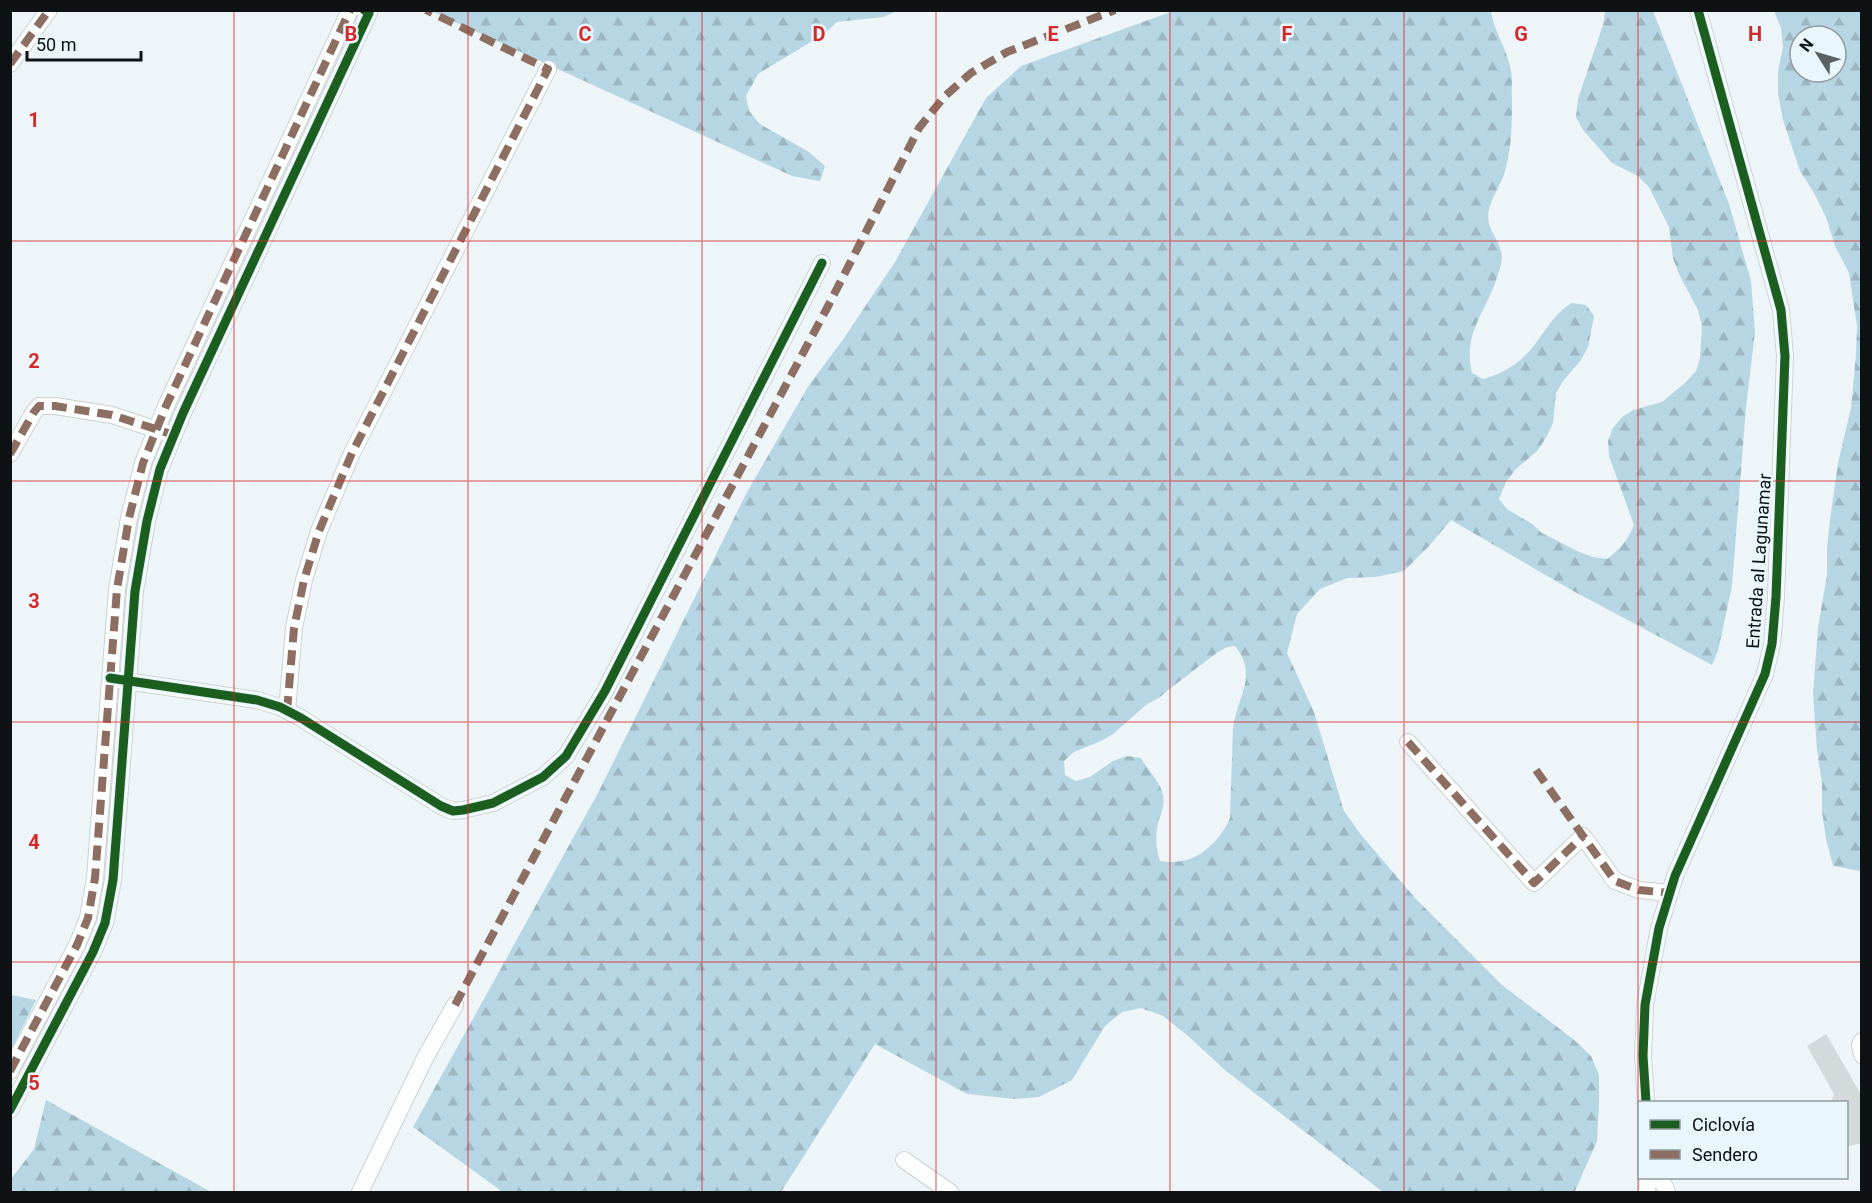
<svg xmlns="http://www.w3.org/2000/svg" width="1872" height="1203" font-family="Roboto,sans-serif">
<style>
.forest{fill:url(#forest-firs);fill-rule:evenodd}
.building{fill:#d4dadc}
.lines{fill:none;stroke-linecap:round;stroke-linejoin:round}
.minor-casing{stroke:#ccd2d4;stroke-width:18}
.minor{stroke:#fcfefe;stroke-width:16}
.quiet{stroke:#8d6e63;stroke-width:8;stroke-dasharray:15 8;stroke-linecap:butt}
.cycleway-casing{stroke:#e9f6fc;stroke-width:13}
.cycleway{stroke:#1b5e20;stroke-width:9}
.grid{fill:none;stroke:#d62828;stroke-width:1.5;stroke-opacity:0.55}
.labels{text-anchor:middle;stroke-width:5;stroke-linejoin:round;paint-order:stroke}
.street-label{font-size:18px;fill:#0e1214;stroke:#e9f6fc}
.grid-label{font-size:20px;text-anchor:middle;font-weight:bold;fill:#d62828;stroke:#e9f6fc;stroke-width:5;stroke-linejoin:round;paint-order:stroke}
</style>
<defs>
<pattern id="forest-firs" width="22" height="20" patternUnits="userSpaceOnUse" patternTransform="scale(1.5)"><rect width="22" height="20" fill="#b7d6e3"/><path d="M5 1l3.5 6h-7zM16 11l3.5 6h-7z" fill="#9cb7c2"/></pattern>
</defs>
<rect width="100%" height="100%" fill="#edf5f8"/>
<g class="forest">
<path d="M 1176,10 L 1491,11 C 1494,33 1508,50 1511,71 C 1513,79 1511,89 1512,98 C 1512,123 1512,147 1505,171 C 1501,186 1488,201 1488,218 C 1489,232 1501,242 1502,256 C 1502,262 1500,269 1498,274 C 1488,310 1462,332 1472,373 L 1483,379 C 1501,374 1519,364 1531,349 C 1545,333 1553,314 1572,303 L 1586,305 L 1594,316 L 1588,347 L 1581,360 L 1563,381 L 1556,393 L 1553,423 L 1547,436 L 1538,450 L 1515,470 L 1506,482 L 1499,499 L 1507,509 L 1532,524 L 1542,533 L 1579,552 L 1593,557 L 1607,559 C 1620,549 1628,540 1634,525 L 1609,456 L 1608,441 L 1613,428 L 1622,417 L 1633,410 L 1662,402 L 1686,382 L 1696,371 L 1700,358 L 1702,326 L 1698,310 L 1679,274 L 1673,258 L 1669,227 L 1649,187 L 1638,176 L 1612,163 L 1583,130 L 1576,117 L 1578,99 L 1603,25 L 1605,11 L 1653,11 L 1729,204 L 1751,281 L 1755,332 L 1746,407 L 1732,586 L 1718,651 L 1712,665 L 1575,592 L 1451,520 L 1429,546 L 1404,571 L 1376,577 L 1347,578 L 1320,589 L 1297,614 L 1287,653 L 1314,712 L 1344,811 L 1362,836 L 1416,899 L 1502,985 L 1573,1039 L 1591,1056 L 1599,1075 L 1599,1104 L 1597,1141 L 1575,1191 L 1574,1192 L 1383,1192 L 1226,1071 L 1188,1036 L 1163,1016 L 1141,1008 L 1122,1012 L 1105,1026 L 1072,1080 L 1039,1097 L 1015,1099 L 967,1094 L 875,1044 L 781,1192 L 499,1192 L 500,1190 L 413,1127 L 598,793 L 746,494 L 809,385 L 842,341 L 895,262 L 986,98 L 1021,66 ZM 1235,646 C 1259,676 1237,696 1233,728 L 1230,818 C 1217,847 1192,867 1160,861 C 1156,848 1155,837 1158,823 C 1161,813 1165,806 1163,795 C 1160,781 1148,771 1141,758 L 1127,756 L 1113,761 L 1090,777 L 1076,781 L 1065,775 L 1064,761 L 1074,752 L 1101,741 L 1113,734 L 1146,705 L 1160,697 L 1172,687 L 1218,652 L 1227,647 Z"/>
<path d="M 431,11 L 897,11 L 883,17 L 837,22 L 824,34 L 758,74 L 746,96 L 749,111 L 760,124 L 809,152 L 825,166 L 820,181 L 792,176 Z"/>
<path d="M 1774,11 L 1861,11 L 1862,870 L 1860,871 L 1833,866 L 1826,839 L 1822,811 L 1822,783 L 1817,750 L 1813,693 L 1818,628 L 1827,574 L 1827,548 L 1830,520 L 1838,463 L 1851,408 L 1856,355 L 1857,326 L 1849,273 L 1835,246 L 1826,217 L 1814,193 L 1800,171 L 1783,120 L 1778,94 L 1778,71 L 1783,47 L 1781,28 ZM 1800,36 L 1836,36 L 1836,72 L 1800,72 Z"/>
<path d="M 11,995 L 36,1000 L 11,1050 L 10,995 Z"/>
<path d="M 46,1100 L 211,1192 L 11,1192 L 11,1179 L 34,1149 Z"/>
</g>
<path class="building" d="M 1826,1034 L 1862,1096 L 1862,1143 L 1846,1147 L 1846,1102 L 1831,1102 L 1834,1094 L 1807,1046 Z"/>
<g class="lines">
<g class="minor-casing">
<g id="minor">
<path d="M 10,64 L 49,10"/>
<path d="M 10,454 L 34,412 L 39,406 L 55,406 L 112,415 L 167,433"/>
<path d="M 119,680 L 257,700 L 280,707 L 301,718 L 441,806 L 453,811 L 463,810 L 493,803 L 543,777 L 566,756 L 605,691 L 822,263"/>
<path d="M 287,711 L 294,628 L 304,580 L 319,531 L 352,453 L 548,69"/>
<path d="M 1408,742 L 1534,883 L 1583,836 L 1615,881 L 1639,890 L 1670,893"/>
<path d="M 1862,1041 L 1860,1045 L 1862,1055"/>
<path d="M 10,1071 L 77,945 L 88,918 L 95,878 L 117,589 L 129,518 L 143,463 L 166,406 L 350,10"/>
<path d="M 1646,1102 L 1643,1056 L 1645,1005 L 1659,928 L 1675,876 L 1765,674 L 1772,644 L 1776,597 L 1785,356 L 1781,310 L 1698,10"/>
<path d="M 10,1110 L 93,952 L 105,923 L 113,880 L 135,591 L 147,521 L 160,469 L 183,413 L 369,13 L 364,10"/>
<path d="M 904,1160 L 950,1192"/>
<path d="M 1659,1178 L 1664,1185 L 1667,1192"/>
<path d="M 360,1192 L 425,1058 L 455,1005"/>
<path d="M 1647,1192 L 1648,1178"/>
</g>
</g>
<use href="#minor" class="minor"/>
<g class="quiet">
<path d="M 10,64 L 49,10"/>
<path d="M 10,454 L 34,412 L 39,406 L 55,406 L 112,415 L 174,435"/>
<path d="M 287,711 L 294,628 L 304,580 L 319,531 L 352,453 L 548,69 L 426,10"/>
<path d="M 1408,742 L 1534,883 L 1583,836"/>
<path d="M 1536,770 L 1615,881 L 1639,890 L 1670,893"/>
<path d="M 455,1005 L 826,310 L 919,128 L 944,97 L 971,73 L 1007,52 L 1115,10"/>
<path d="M 10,1071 L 77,945 L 88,918 L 95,878 L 117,589 L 129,518 L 143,463 L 166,406 L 350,10"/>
</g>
<g class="cycleway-casing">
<g id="cycleway">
<path d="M 110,678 L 257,700 L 280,707 L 301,718 L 441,806 L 453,811 L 463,810 L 493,803 L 543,777 L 566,756 L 605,691 L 822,263"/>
<path d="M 1646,1102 L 1643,1056 L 1645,1005 L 1659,928 L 1675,876 L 1765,674 L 1772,644 L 1776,597 L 1785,356 L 1781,310 L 1698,10"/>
<path d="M 10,1110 L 93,952 L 105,923 L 113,880 L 135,591 L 147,521 L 160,469 L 183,413 L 369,13 L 364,10"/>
</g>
</g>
<use href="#cycleway" class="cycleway"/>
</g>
<path class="grid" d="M 234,10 L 234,1192M 468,10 L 468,1192M 702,10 L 702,1192M 936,10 L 936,1192M 1170,10 L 1170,1192M 1404,10 L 1404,1192M 1638,10 L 1638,1192M 10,241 L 1862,241M 10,481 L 1862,481M 10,722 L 1862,722M 10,962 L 1862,962"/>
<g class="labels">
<g class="street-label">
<text transform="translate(1759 561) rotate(-86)" y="6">Entrada al Lagunamar</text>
</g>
</g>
<g class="grid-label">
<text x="351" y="41">B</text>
<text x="585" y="41">C</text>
<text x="819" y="41">D</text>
<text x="1053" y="41">E</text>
<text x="1287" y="41">F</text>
<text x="1521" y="41">G</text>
<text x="1755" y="41">H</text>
<text x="34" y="127">1</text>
<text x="34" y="368">2</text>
<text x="34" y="608">3</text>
<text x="34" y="849">4</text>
<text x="34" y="1090">5</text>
</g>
<rect width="1872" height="1203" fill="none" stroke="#0e1214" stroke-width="24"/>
<rect x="1638" y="1101" width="210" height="78" fill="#e9f6fc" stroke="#919b9f" stroke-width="1.5"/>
<rect x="1650" y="1120" width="30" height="9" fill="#1b5e20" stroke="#919b9f" stroke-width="1.5"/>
<text x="1692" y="1131" font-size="18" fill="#0e1214">Ciclovía</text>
<rect x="1650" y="1150" width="30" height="9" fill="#8d6e63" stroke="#919b9f" stroke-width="1.5"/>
<text x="1692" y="1161" font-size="18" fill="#0e1214">Sendero</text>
<g transform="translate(1818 54) rotate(307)"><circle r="28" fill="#e9f6fc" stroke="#919b9f" stroke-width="1.5"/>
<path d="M0-4.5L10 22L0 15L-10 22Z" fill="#5c6164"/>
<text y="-9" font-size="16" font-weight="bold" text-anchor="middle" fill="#0e1214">N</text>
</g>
<path d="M27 51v9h114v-9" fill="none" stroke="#0e1214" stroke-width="3"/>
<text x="36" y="51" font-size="18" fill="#0e1214" stroke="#e9f6fc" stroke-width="4.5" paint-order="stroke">50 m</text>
</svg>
